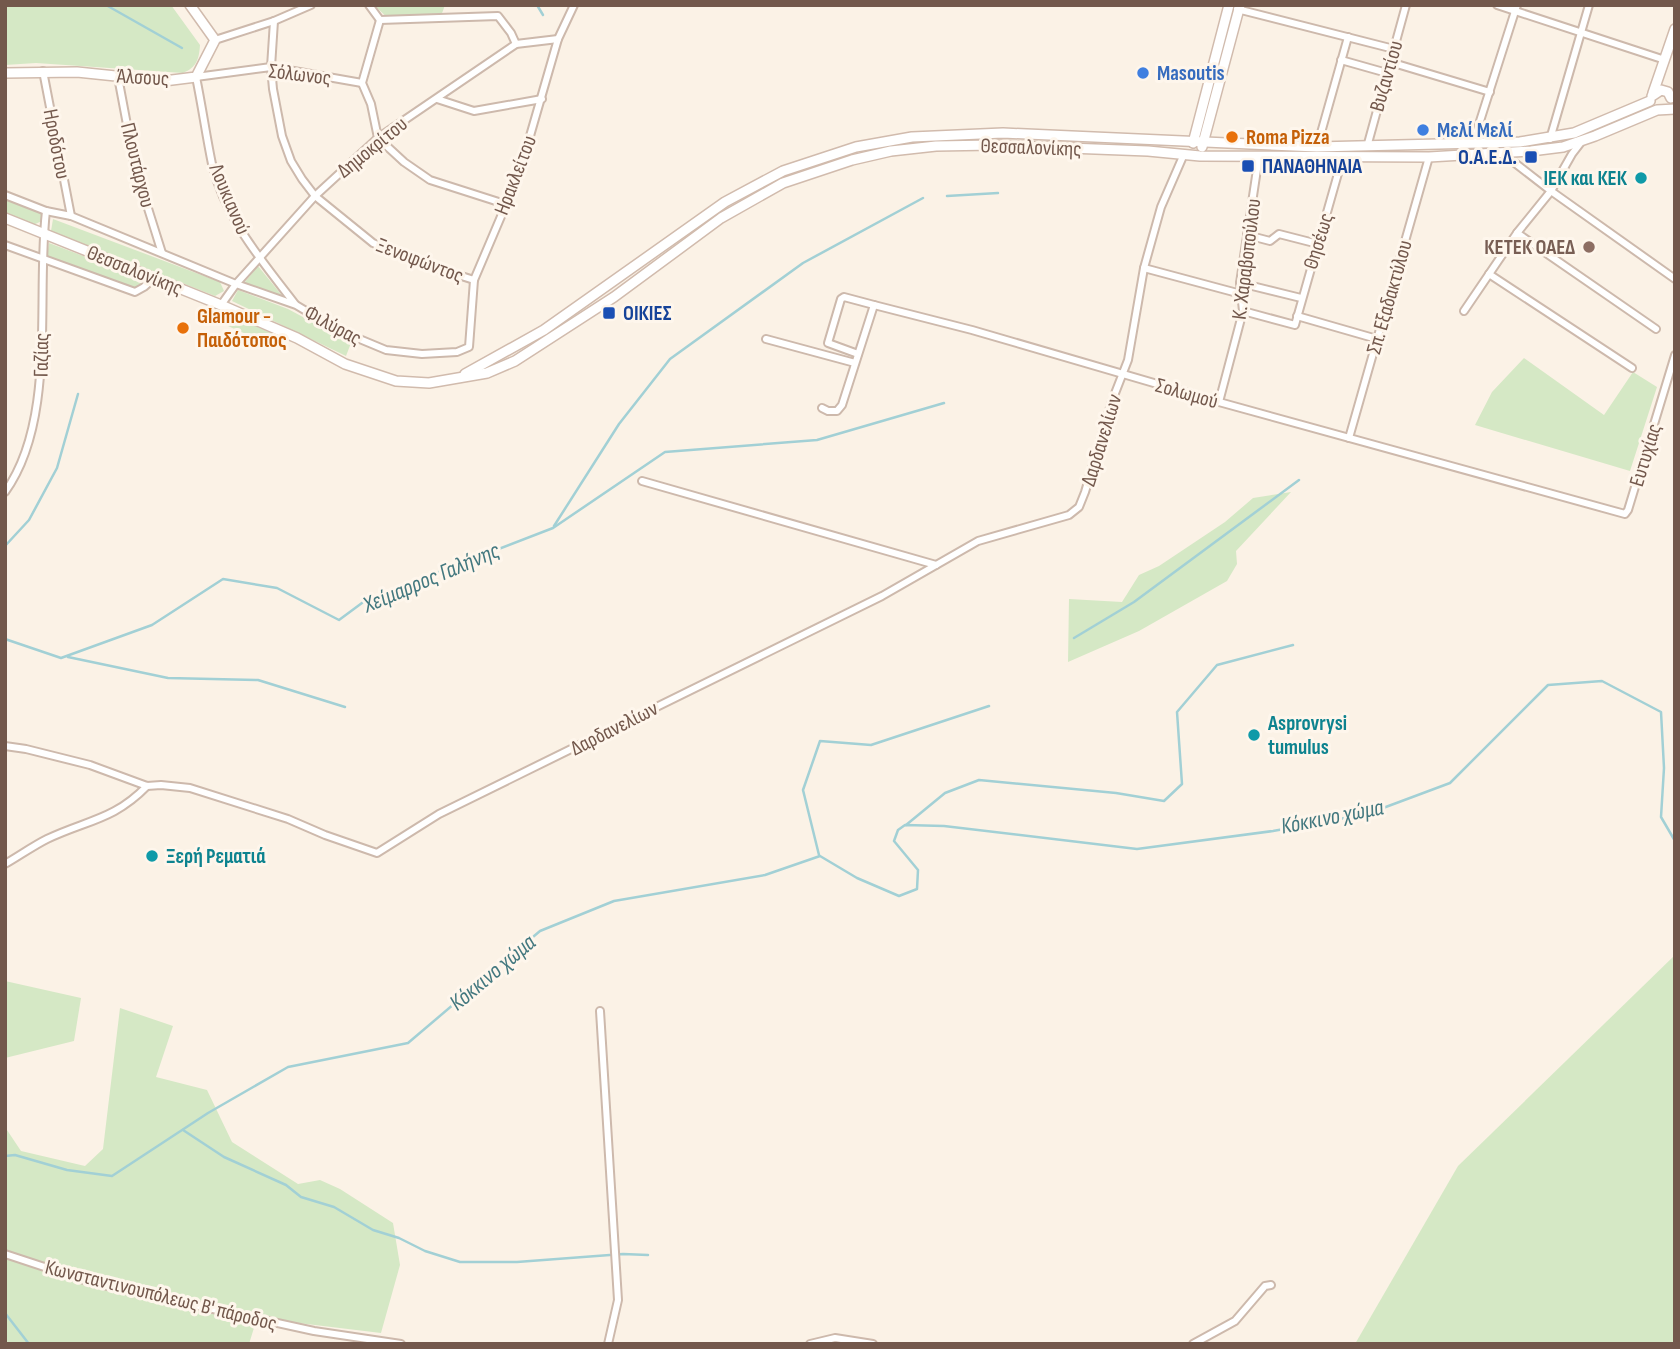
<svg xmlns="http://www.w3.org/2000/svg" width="1680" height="1349" font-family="'Sofia Sans Condensed',sans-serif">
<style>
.green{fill:#d5e8c5}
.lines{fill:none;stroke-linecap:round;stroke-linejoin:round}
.stream{stroke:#a2d0d5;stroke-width:2.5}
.street-casing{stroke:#cdb9ac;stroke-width:10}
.secondary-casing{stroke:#d1bbad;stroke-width:12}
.street{stroke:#fff;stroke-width:6}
.secondary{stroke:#fff;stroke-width:9}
.shop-dot{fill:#3f7fe0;stroke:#fef6ec;stroke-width:2.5}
.food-dot{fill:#e8710a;stroke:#fef6ec;stroke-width:2.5}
.transit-dot{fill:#1a4fb4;stroke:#fef6ec;stroke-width:2.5}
.culture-dot{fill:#0f9aa8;stroke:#fef6ec;stroke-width:2.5}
.education-dot{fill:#8d6e63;stroke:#fef6ec;stroke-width:2.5}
.labels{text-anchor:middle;stroke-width:6;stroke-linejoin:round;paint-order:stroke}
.shop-label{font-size:21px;font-weight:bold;fill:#366cbe;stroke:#fef6ec;text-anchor:start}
.street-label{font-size:21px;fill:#73584c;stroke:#fef6ec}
.food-label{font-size:21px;font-weight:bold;fill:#c56008;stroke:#fef6ec;text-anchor:start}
.transit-label{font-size:21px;font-weight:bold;fill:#164399;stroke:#fef6ec;text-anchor:start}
.culture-label{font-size:21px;font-weight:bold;fill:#0d838f;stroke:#fef6ec;text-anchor:start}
.education-label{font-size:21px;font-weight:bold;fill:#785e54;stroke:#fef6ec;text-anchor:end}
.water-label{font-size:23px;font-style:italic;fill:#43787f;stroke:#fef6ec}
</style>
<rect width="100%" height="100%" fill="#fbf2e6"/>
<g class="green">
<path d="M 5,5 L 171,5 L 200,45 C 199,59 197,67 183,73 L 36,63 L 5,65 Z"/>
<path d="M 374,5 L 445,5 L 441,16 L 391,21 Z"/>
<path d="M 5,199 L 39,211 L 42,215 L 42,221 L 33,225 L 5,213 Z"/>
<path d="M 53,219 L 220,282 L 224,291 L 215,296 L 51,231 Z"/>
<path d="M 49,243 L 144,279 L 145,283 L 133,288 L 47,256 Z"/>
<path d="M 258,266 L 284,298 L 244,283 Z"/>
<path d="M 238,290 L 288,309 L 351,343 L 346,356 L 232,301 Z"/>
<path d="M 215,309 L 276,335 L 280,339 L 246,334 L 210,318 Z"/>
<path d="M 1524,358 L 1604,415 L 1633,372 L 1657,387 L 1630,471 L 1475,425 L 1492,392 Z"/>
<path d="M 1291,492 L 1236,551 L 1237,564 L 1227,581 L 1139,631 L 1068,662 L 1069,599 L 1122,602 L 1139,575 L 1159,566 L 1225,522 L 1253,498 Z"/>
<path d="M 1675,955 L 1675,1344 L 1355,1344 L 1458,1166 Z"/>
<path d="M 5,981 L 81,998 L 74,1041 L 5,1058 Z"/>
<path d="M 120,1008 L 173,1026 L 156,1077 L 207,1090 L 232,1142 L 298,1184 L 320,1180 L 340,1189 L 393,1223 L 400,1265 L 381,1333 L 257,1318 L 249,1344 L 5,1344 L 5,1127 L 21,1151 L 85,1166 L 103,1149 Z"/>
</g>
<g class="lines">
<g class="stream">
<path d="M 106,5 L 182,48"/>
<path d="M 537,5 L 543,15"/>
<path d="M 947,196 L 998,193"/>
<path d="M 554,526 L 619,424 L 670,359 L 803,263 L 923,198"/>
<path d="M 5,546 L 29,520 L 57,468 L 78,394"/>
<path d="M 1074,638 L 1134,602 L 1299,480"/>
<path d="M 5,639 L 61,658 L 152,625 L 223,579 L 277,588 L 339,620 L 366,600 L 553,528 L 665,452 L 817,440 L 944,403"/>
<path d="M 68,657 L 168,678 L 258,680 L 345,707"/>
<path d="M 906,825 L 945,793 L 979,780 L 1116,793 L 1164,801 L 1182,784 L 1177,712 L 1217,665 L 1293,645"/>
<path d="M 819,855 L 803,790 L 820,741 L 871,745 L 989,706"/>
<path d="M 183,1130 L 224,1157 L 286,1185 L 301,1197 L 334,1207 L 373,1230 L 399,1238 L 425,1251 L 460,1262 L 517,1262 L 623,1254 L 648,1255"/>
<path d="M 5,1156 L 15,1155 L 67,1170 L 112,1176 L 208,1113 L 288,1067 L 408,1043 L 540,931 L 614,901 L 765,875 L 820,856 L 857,878 L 899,896 L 917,889 L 918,870 L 894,841 L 898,830 L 905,825 L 944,826 L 1137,849 L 1273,831 L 1367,814 L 1450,783 L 1548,685 L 1602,681 L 1661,712 L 1664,768 L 1661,817 L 1675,841"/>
<path d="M 5,1313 L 29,1344"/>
</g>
<g class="street-casing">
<g id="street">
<path d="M 369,5 L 380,20"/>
<path d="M 1497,5 L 1665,60"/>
<path d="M 1237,9 L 1394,49"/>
<path d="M 380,20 L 362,83 L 371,104 L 378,138 L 404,162 L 430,180 L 505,204"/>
<path d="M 380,20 L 498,16 L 511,33 L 516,44"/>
<path d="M 274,21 L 271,67 L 273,89 L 282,136 L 291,161 L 302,179 L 315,196 L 373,243 L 414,261 L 474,280"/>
<path d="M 215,40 L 274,21 L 311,5"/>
<path d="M 1341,60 L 1387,73"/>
<path d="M 1390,62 L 1490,92"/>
<path d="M 43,71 L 71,216"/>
<path d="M 118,77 L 135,167 L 162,253"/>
<path d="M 437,99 L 474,111 L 542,99"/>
<path d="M 1550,139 L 1589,5"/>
<path d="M 1473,143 L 1517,5"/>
<path d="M 1317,147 L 1348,37"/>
<path d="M 1367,147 L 1406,5"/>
<path d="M 1502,153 L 1551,191 L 1675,279"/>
<path d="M 5,195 L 46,211 L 71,216 L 236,284 L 296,305 L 338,330 L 386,350 L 422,354 L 457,352 L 469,347 L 474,280 L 519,174 L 558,39 L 574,5"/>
<path d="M 1517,233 L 1656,329"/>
<path d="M 1247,235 L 1270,241 L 1279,234 L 1318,244"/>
<path d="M 5,245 L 135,292 L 144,287 L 155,277"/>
<path d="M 1144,268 L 1241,294"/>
<path d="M 1489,274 L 1632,368"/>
<path d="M 1240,283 L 1301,298"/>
<path d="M 295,304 C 262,261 225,218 212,164 C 206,135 202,106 196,77 L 271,67 L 362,83"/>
<path d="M 221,305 L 236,284 L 315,196 L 378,138 L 516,44 L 558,39"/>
<path d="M 1243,311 L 1295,325 L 1343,156"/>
<path d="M 1464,311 L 1517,233 L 1551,191 L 1572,154 L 1582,141"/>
<path d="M 1297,316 L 1377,339"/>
<path d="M 766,339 L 855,363"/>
<path d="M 858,354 L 828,343 L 841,299 L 844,297 L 874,305"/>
<path d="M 1219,402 L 1243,311 L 1240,283 L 1259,156"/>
<path d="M 822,408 L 828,411 L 837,411 L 842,405 L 874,305 L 972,330 L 1219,402 L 1625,514 L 1628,510 L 1675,355"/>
<path d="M 1349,438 L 1429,157"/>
<path d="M 642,481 L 936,565"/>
<path d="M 5,492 C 57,420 36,296 46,211"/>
<path d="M 5,746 L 26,749 L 90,765 L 147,786 L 161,785 L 190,788 L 288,819 L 325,835 L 377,853 L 439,814 L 882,596 L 978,541 L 1069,515 L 1079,507 L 1085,492 L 1112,401 L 1128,360 L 1144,268 L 1161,207 L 1184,154"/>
<path d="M 5,864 C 19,856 33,846 47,839 C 87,820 114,820 147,786"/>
<path d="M 600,1011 L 618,1300 L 608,1344"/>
<path d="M 5,1254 L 90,1282 L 144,1294 L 314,1331 L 401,1344"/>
<path d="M 810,1344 L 835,1338 L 873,1344"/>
<path d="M 1193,1344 L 1235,1321 L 1265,1286 L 1271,1285"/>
</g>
</g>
<g class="secondary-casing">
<g id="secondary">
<path d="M 5,73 L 77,72 L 164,81 L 196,77 L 215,40 L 190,5"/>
<path d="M 1653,93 L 1675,29"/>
<path d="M 1652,96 L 1661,90 L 1668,92 L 1671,98"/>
<path d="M 1193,143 L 1229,5"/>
<path d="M 1202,147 L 1240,5"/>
<path d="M 5,218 L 221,305 L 297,338 L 345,364 L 396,381 L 429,383 L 487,373 L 515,361 L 614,297 L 721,218 L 783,183 L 852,160 L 891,151 L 936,146 L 993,145 L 1148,151 L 1200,156 L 1429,157 L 1531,151 L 1563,147 L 1595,136 L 1657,110 L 1675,109"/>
<path d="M 465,374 L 544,330 L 725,202 L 783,171 L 856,147 L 912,137 L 1003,133 L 1317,147 L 1520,142 L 1574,133 L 1650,101"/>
</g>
</g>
<use href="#street" class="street"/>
<use href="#secondary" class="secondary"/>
</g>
<g class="shop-dot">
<circle cx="1143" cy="73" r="7"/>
<circle cx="1423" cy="130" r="7"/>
</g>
<g class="food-dot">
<circle cx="1232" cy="137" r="7"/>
<circle cx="183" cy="328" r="7"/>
</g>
<g class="transit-dot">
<rect x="1524" y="150" width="14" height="14" rx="3.5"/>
<rect x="1241" y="159" width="14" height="14" rx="3.5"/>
<rect x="602" y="306" width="14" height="14" rx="3.5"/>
</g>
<g class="culture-dot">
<circle cx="1641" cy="178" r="7"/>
<circle cx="1254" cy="735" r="7"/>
<circle cx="152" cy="856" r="7"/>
</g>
<circle class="education-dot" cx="1589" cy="247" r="7"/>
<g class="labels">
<g class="shop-label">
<text x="1157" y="80">Masoutis</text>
<text x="1437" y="137">Μελί Μελί</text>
</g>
<g class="street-label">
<text transform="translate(300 74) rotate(7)" y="7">Σόλωνος</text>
<text transform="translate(1386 76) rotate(-74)" y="7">Βυζαντίου</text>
<text transform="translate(143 77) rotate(3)" y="7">Άλσους</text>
<text transform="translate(57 144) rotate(79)" y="7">Ηροδότου</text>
<text transform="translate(372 147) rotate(-39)" y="7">Δημοκρίτου</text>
<text transform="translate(1031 147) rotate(2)" y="7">Θεσσαλονίκης</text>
<text transform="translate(138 165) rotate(76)" y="7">Πλουτάρχου</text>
<text transform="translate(515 175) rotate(-69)" y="7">Ηρακλείτου</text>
<text transform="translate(230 199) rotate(67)" y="7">Λουκιανού</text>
<text transform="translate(1318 241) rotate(-73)" y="7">Θησέως</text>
<text transform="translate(1246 259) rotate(-83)" y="7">Κ. Χαραβοπούλου</text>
<text transform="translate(420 260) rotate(21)" y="7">Ξενοφώντος</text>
<text transform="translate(135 270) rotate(22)" y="7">Θεσσαλονίκης</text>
<text transform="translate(1389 297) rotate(-74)" y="7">Σπ. Εξαδακτύλου</text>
<text transform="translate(333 325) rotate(28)" y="7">Φιλύρας</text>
<text transform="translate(41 355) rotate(-89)" y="7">Γαζίας</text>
<text transform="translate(1187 393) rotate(16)" y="7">Σολωμού</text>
<text transform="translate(1101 440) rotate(-73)" y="7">Δαρδανελίων</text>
<text transform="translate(1645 455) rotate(-73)" y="7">Ευτυχίας</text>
<text transform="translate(614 728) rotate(-27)" y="7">Δαρδανελίων</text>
<text transform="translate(161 1295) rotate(14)" y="7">Κωνσταντινουπόλεως Β' πάροδος</text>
</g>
<g class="food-label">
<text x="1246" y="144">Roma Pizza</text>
<text x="197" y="323">Glamour -<tspan x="197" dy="24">Παιδότοπος</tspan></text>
</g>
<g class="transit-label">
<text x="1517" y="164" text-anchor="end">Ο.Α.Ε.Δ.</text>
<text x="1262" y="173">ΠΑΝΑΘΗΝΑΙΑ</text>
<text x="623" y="320">ΟΙΚΙΕΣ</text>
</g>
<g class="culture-label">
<text x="1627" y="185" text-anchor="end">ΙΕΚ και ΚΕΚ</text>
<text x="1268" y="730">Asprovrysi<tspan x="1268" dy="24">tumulus</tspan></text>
<text x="166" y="863">Ξερή Ρεματιά</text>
</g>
<g class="education-label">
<text x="1575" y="254">ΚΕΤΕΚ ΟΑΕΔ</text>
</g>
<g class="water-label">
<text transform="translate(431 577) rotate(-23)" y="8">Χείμαρρος Γαλήνης</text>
<text transform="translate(1332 816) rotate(-11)" y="8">Κόκκινο χώμα</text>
<text transform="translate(492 972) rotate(-40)" y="8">Κόκκινο χώμα</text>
</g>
</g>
<rect width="1680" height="1349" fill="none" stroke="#73584c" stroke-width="14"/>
</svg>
